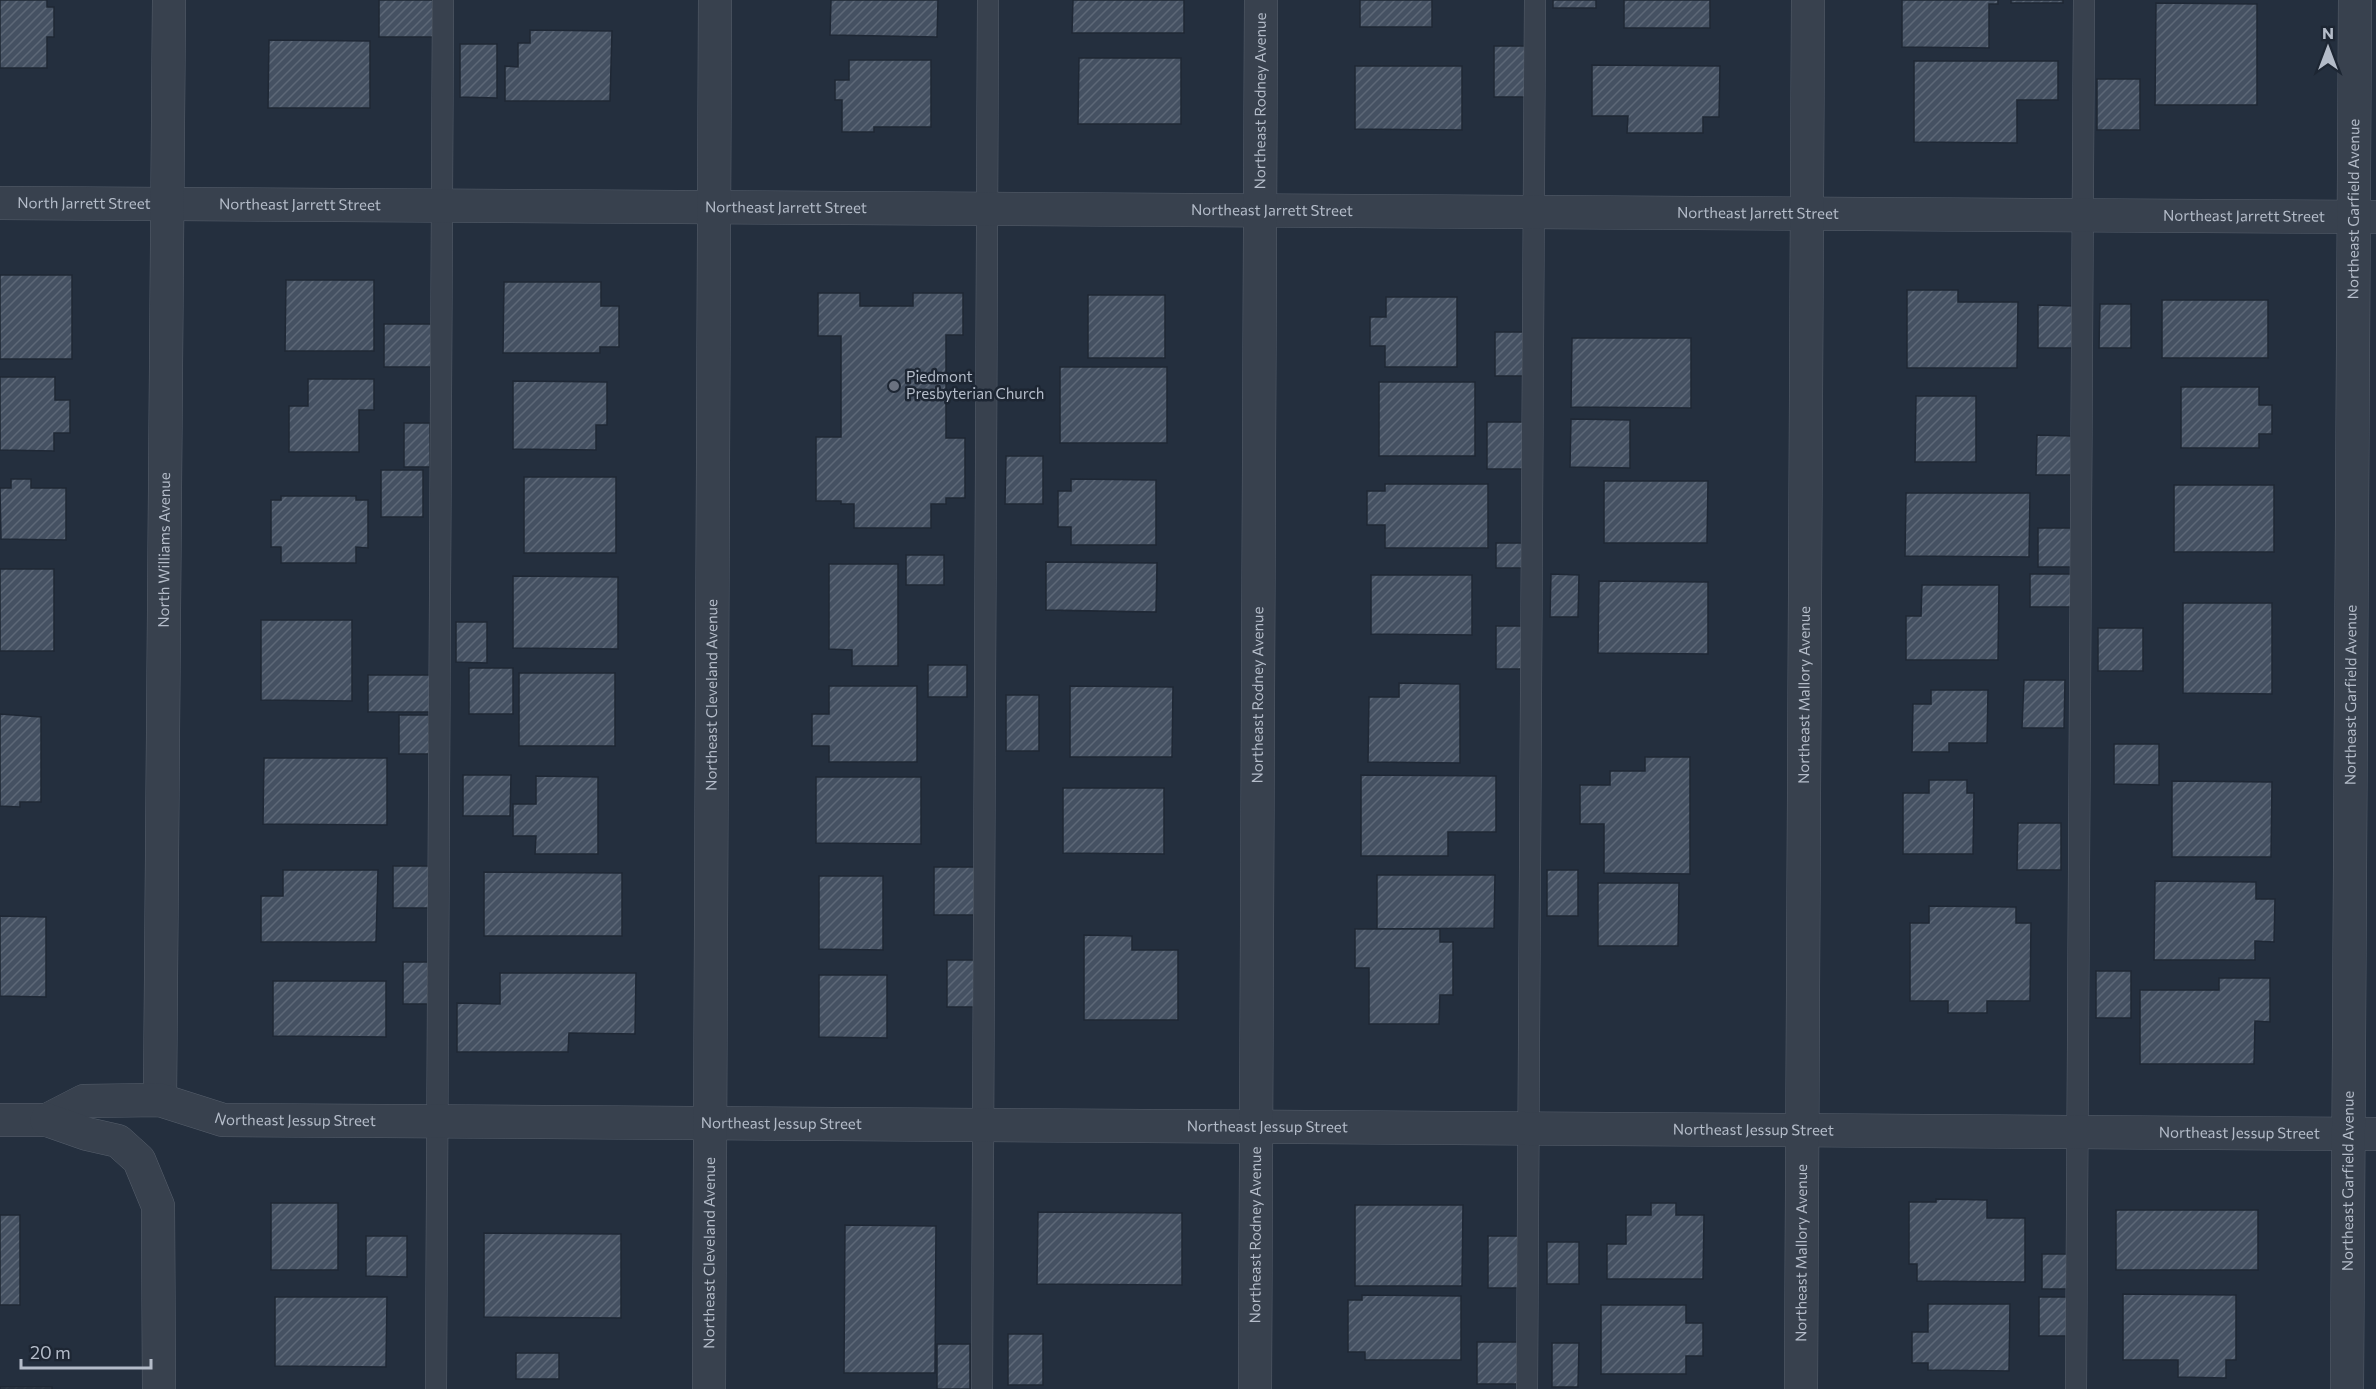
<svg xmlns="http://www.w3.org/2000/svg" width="2376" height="1389" font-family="Commissioner,sans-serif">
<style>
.building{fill:url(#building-hatch);stroke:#1f2835;stroke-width:1.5}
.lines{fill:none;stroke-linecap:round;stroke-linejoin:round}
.service-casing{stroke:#565f6c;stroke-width:22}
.minor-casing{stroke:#565f6c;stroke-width:34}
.service{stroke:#38414e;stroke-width:21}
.minor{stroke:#38414e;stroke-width:33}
.worship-dot{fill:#6b7280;stroke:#1d2633;stroke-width:2}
.labels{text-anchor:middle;stroke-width:5;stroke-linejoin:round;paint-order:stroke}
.street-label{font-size:15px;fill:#b4bcc9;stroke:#1d2633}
.poi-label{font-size:15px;fill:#b4bcc9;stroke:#1d2633;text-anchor:start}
</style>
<defs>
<pattern id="building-hatch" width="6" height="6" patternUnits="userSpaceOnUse" patternTransform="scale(1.5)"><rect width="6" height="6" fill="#455162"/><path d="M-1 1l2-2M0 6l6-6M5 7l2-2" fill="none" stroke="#5d6877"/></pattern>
</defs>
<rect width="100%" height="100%" fill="#242f3e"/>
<g class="building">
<path d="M 0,0 L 47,0 L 47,7 L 54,7 L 54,37 L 47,37 L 47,68 L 0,68 Z"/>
<path d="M 379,0 L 438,0 L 437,37 L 379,37 Z"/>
<path d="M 831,0 L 938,0 L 937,37 L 830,35 Z"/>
<path d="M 1073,0 L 1184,0 L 1184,33 L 1072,33 Z"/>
<rect x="1360" y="0" width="72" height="27"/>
<rect x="1553" y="0" width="43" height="8"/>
<rect x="1624" y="0" width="86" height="28"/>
<path d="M 1902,0 L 1998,0 L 1998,4 L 1989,4 L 1989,48 L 1902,47 Z"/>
<rect x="2011" y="0" width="52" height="3"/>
<path d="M 2156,3 L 2257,4 L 2257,105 L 2155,105 Z"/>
<path d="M 530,30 L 612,31 L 610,101 L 505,101 L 505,66 L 518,67 L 518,43 L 530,43 Z"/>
<path d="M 269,40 L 370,41 L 370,108 L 268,108 Z"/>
<path d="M 460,44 L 497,44 L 497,98 L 460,97 Z"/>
<rect x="1494" y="46" width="33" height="51"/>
<path d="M 1079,58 L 1181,58 L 1181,124 L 1078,124 Z"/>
<path d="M 849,60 L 931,60 L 931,127 L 874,127 L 874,132 L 842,132 L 842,100 L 835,100 L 835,80 L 849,80 Z"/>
<path d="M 1914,61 L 2058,61 L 2058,100 L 2017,100 L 2017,143 L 1914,142 Z"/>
<path d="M 1592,65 L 1720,66 L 1719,117 L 1703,117 L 1703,133 L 1627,133 L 1628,116 L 1592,116 Z"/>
<path d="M 1355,66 L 1462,66 L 1462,130 L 1355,129 Z"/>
<rect x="2097" y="79" width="43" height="51"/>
<rect x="0" y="275" width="72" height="84"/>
<path d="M 286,280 L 374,280 L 374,351 L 285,351 Z"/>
<path d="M 504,282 L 601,282 L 601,306 L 619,306 L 619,347 L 600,347 L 600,353 L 503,353 Z"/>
<path d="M 1907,290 L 1958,290 L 1958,302 L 2018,302 L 2017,368 L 1907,368 Z"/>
<path d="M 818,293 L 860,293 L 860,306 L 913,306 L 913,293 L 963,293 L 963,335 L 946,335 L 946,438 L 965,438 L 965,498 L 946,498 L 946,504 L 931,504 L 931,528 L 854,528 L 854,504 L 841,504 L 841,501 L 816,501 L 816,437 L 841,437 L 841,336 L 818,336 Z"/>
<rect x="1088" y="295" width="77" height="63"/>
<path d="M 1386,297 L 1457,297 L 1457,367 L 1385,367 L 1385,346 L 1370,346 L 1370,317 L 1386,317 Z"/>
<rect x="2162" y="300" width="106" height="58"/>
<path d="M 2100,304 L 2131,304 L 2131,348 L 2099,348 Z"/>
<path d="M 2038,305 L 2073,306 L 2073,348 L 2038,348 Z"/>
<rect x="384" y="324" width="47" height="43"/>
<rect x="1495" y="332" width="33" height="44"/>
<path d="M 1572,338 L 1691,338 L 1691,408 L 1571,407 Z"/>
<rect x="1060" y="367" width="107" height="76"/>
<path d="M 0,377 L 55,377 L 55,400 L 70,400 L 70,433 L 54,433 L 54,451 L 0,450 Z"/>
<path d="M 308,379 L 374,379 L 374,410 L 359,410 L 359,452 L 289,452 L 289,406 L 308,406 Z"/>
<path d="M 513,381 L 607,382 L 607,425 L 596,425 L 596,450 L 513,449 Z"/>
<rect x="1379" y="382" width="96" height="74"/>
<path d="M 2181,387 L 2259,387 L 2259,405 L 2272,405 L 2272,434 L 2259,434 L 2259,448 L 2181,448 Z"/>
<path d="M 1916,396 L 1976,396 L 1976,462 L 1915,462 Z"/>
<path d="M 1571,419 L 1630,420 L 1630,468 L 1570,467 Z"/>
<path d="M 1487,422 L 1525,422 L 1524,469 L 1487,469 Z"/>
<rect x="404" y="423" width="26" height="44"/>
<path d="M 2037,435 L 2071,436 L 2071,475 L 2036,475 Z"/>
<path d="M 1006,456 L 1043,456 L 1043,504 L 1005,504 Z"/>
<rect x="381" y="470" width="42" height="47"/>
<rect x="524" y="477" width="92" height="76"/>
<path d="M 11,479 L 31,479 L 31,488 L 66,488 L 66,540 L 1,539 L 0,488 L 11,488 Z"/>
<path d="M 1071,479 L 1156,480 L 1156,545 L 1071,545 L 1071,527 L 1058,527 L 1058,491 L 1071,491 Z"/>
<path d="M 1604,481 L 1708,481 L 1707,543 L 1604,543 Z"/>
<path d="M 1385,484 L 1488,484 L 1488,548 L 1385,548 L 1385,525 L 1367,525 L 1367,491 L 1385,491 Z"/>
<rect x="2174" y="485" width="100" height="67"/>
<path d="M 1906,493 L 2030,493 L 2029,557 L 1905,556 Z"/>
<path d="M 281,496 L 356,496 L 356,500 L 368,500 L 368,548 L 356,547 L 356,563 L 281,563 L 281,547 L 271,547 L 271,500 L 281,500 Z"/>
<rect x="2038" y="528" width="34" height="39"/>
<rect x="1496" y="543" width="29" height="25"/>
<rect x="906" y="555" width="38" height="30"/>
<path d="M 1046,562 L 1157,563 L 1156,612 L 1046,610 Z"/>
<path d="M 1046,562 L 1157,563 L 1156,612 L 1046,610 Z"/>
<path d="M 829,564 L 898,564 L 898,666 L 852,666 L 852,650 L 829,649 Z"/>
<rect x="0" y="569" width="54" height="82"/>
<path d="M 1551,574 L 1579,575 L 1578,617 L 1550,617 Z"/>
<rect x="2030" y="574" width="43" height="33"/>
<path d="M 1371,575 L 1472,575 L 1472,635 L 1371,634 Z"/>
<path d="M 513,576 L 618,577 L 618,649 L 513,648 Z"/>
<path d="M 1599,581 L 1708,582 L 1708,654 L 1598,653 Z"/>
<path d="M 1922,585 L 1999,585 L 1998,660 L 1906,660 L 1906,616 L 1921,616 Z"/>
<path d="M 2183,603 L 2272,603 L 2272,694 L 2183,693 Z"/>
<path d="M 261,620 L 352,620 L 352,701 L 261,700 Z"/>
<path d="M 456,622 L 487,622 L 487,663 L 456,662 Z"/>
<rect x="1496" y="626" width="28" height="43"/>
<rect x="2098" y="628" width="45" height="43"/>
<rect x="928" y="665" width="39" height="32"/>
<rect x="469" y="668" width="44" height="46"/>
<rect x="519" y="673" width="96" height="73"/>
<rect x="368" y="675" width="63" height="37"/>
<path d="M 2024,680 L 2065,680 L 2064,728 L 2022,728 Z"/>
<path d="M 1399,683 L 1460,684 L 1460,763 L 1368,762 L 1369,697 L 1399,697 Z"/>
<path d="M 829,686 L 917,686 L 917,762 L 829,762 L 829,746 L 812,746 L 812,714 L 829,714 Z"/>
<path d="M 1070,686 L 1173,687 L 1172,757 L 1070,757 Z"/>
<path d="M 1931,690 L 1988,690 L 1987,743 L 1949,743 L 1949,752 L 1912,752 L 1913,704 L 1931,704 Z"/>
<rect x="1006" y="695" width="33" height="56"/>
<path d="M 0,714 L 41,717 L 41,802 L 20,802 L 20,807 L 0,806 Z"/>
<rect x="399" y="715" width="30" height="39"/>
<path d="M 2114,744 L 2159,744 L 2159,785 L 2114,784 Z"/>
<path d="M 1645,757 L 1690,757 L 1690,874 L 1604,873 L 1604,824 L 1580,824 L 1580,785 L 1610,785 L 1610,771 L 1645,771 Z"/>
<path d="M 264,758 L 387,758 L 387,825 L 263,824 Z"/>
<path d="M 463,775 L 511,775 L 510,816 L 463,816 Z"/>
<path d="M 1361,775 L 1496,776 L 1496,832 L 1448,832 L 1448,856 L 1361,856 Z"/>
<path d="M 536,776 L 598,777 L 598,854 L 535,854 L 536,836 L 513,836 L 513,804 L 536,804 Z"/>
<path d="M 816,777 L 921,777 L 921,844 L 816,843 Z"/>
<path d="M 1929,780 L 1967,780 L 1967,793 L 1974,793 L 1973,854 L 1903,854 L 1903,793 L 1929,793 Z"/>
<path d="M 2172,781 L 2272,782 L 2271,857 L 2172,857 Z"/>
<path d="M 1063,788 L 1164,788 L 1164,854 L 1063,853 Z"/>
<path d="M 2018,823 L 2061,823 L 2061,870 L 2017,870 Z"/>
<rect x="393" y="866" width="38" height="42"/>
<rect x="934" y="867" width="45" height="48"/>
<path d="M 283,870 L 378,870 L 376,942 L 261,942 L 261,896 L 283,896 Z"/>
<rect x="1547" y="870" width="31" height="46"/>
<path d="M 484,872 L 622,873 L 622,936 L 484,936 Z"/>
<path d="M 1377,875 L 1495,875 L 1494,928 L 1377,929 Z"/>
<path d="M 819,876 L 883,876 L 883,950 L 819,949 Z"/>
<path d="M 2155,881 L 2256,882 L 2256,899 L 2275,899 L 2274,942 L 2255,941 L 2255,960 L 2154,960 Z"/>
<path d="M 1598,883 L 1679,883 L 1678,946 L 1598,946 Z"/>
<path d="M 1929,906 L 2016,907 L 2016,923 L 2031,923 L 2030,1001 L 1987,1001 L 1987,1013 L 1948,1013 L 1948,1001 L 1910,1001 L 1910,923 L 1929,923 Z"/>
<path d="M 0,916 L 46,917 L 46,997 L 0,996 Z"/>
<path d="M 1355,929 L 1440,929 L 1440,942 L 1453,942 L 1453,995 L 1440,995 L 1439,1024 L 1369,1024 L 1369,968 L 1355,968 Z"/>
<path d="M 1084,935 L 1132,936 L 1132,950 L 1178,950 L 1178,1020 L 1084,1020 Z"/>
<rect x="947" y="960" width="29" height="47"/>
<rect x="403" y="962" width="27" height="42"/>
<rect x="2096" y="971" width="35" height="47"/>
<path d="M 500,973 L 636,973 L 635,1034 L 569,1033 L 568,1052 L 457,1052 L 457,1003 L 500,1004 Z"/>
<path d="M 819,975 L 887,975 L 887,1038 L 819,1037 Z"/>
<path d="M 2219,978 L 2270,978 L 2270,1022 L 2255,1021 L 2254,1064 L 2140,1064 L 2140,990 L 2219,990 Z"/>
<path d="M 273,981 L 386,981 L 386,1037 L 273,1036 Z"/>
<path d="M 1936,1199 L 1987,1200 L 1987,1218 L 2025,1218 L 2025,1282 L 1917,1281 L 1917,1264 L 1909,1264 L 1909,1202 L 1936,1202 Z"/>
<rect x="271" y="1203" width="67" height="67"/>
<path d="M 1651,1203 L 1676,1203 L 1676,1215 L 1704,1215 L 1703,1279 L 1607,1279 L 1607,1244 L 1626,1244 L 1626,1215 L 1651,1215 Z"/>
<path d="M 1355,1205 L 1463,1205 L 1462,1286 L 1355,1286 Z"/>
<rect x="2116" y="1210" width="142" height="60"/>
<path d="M 1038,1212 L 1182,1213 L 1182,1285 L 1037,1284 Z"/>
<rect x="0" y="1215" width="20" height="90"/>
<path d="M 845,1225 L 936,1226 L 935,1373 L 844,1373 Z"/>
<path d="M 484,1233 L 621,1234 L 621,1318 L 484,1317 Z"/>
<path d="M 366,1236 L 407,1236 L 407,1277 L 366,1276 Z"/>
<rect x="1488" y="1236" width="35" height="52"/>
<rect x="1547" y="1242" width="32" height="42"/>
<rect x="2042" y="1254" width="27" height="35"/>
<path d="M 2123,1294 L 2236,1295 L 2236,1360 L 2226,1360 L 2226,1378 L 2178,1377 L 2178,1360 L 2123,1360 Z"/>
<path d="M 1362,1295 L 1461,1296 L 1461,1360 L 1365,1360 L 1365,1352 L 1348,1352 L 1348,1300 L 1362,1300 Z"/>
<path d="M 275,1297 L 387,1297 L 386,1367 L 275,1366 Z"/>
<rect x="2039" y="1297" width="29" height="39"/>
<path d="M 1928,1304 L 2010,1304 L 2009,1371 L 1928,1370 L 1928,1363 L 1912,1363 L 1912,1332 L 1928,1332 Z"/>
<path d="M 1601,1305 L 1686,1305 L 1686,1323 L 1703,1323 L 1703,1356 L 1686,1356 L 1686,1374 L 1601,1374 Z"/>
<rect x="1008" y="1334" width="35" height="51"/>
<rect x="1477" y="1342" width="45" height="42"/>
<path d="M 1552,1343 L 1579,1343 L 1578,1387 L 1552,1387 Z"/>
<rect x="937" y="1344" width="33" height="45"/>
<rect x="516" y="1353" width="43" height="26"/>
<rect x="0" y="1387" width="52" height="2"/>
</g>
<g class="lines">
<g class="service-casing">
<g id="service">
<path d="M 436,1389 L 443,0"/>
<path d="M 982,1389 L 988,0"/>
<path d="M 1527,1389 L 1535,0"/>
<path d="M 2076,1389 L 2084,0"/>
</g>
</g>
<g class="minor-casing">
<g id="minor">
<path id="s1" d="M 0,203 L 2376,217"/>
<path id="s2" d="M 160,1100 L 169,0"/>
<path id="s3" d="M 0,1120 L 47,1120 L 84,1101 L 160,1100 L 223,1120 L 2376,1134"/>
<path d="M 47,1120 L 87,1134 L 118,1141 L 139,1160 L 158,1206 L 159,1389"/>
<path id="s4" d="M 709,1389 L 715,0"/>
<path id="s5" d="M 1255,1389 L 1261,0"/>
<path id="s6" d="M 1801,1389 L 1808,0"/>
<path id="s7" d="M 2347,1389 L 2355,0"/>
</g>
</g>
<use href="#service" class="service"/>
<use href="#minor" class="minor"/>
</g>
<circle class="worship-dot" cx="894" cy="386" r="6"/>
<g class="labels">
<g class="street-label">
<text dy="5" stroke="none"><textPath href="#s5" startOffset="1288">Northeast Rodney Avenue</textPath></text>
<text dy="5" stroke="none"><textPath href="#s1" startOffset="84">North Jarrett Street</textPath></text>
<text dy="5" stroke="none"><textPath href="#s1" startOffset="300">Northeast Jarrett Street</textPath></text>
<text dy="5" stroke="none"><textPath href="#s1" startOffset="786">Northeast Jarrett Street</textPath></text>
<text dy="5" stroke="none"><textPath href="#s7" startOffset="1180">Northeast Garfield Avenue</textPath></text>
<text dy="5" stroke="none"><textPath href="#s1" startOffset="1272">Northeast Jarrett Street</textPath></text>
<text dy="5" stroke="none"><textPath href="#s1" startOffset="1758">Northeast Jarrett Street</textPath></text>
<text dy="5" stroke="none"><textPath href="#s1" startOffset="2244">Northeast Jarrett Street</textPath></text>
<text dy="5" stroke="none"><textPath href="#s2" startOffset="550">North Williams Avenue</textPath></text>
<text dy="5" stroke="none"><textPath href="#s5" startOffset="694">Northeast Rodney Avenue</textPath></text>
<text dy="5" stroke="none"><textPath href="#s6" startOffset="694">Northeast Mallory Avenue</textPath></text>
<text dy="5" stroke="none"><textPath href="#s7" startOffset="694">Northeast Garfield Avenue</textPath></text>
<text dy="5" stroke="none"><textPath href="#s4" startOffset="694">Northeast Cleveland Avenue</textPath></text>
<text dy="5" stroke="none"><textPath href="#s3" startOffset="303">Northeast Jessup Street</textPath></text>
<text dy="5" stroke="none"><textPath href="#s3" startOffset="789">Northeast Jessup Street</textPath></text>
<text dy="5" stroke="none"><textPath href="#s3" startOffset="1275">Northeast Jessup Street</textPath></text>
<text dy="5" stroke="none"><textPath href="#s3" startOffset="1761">Northeast Jessup Street</textPath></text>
<text dy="5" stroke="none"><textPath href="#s3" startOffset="2247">Northeast Jessup Street</textPath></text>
<text dy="5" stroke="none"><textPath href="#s7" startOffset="208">Northeast Garfield Avenue</textPath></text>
<text dy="5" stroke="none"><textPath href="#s5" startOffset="154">Northeast Rodney Avenue</textPath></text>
<text dy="5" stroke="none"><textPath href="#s4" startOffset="136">Northeast Cleveland Avenue</textPath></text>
<text dy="5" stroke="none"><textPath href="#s6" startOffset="136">Northeast Mallory Avenue</textPath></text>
</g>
<g class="poi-label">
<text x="906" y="382">Piedmont<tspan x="906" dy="17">Presbyterian Church</tspan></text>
</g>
</g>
<g transform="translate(2328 48)" stroke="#1d2633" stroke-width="4.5" paint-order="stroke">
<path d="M0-4.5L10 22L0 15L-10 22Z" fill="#b4bcc9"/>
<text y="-9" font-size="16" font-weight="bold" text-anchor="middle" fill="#b4bcc9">N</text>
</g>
<path d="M21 1359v9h130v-9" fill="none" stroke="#b4bcc9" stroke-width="3"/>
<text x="30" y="1359" font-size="18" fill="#b4bcc9" stroke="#1d2633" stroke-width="4.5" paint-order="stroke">20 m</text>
</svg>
